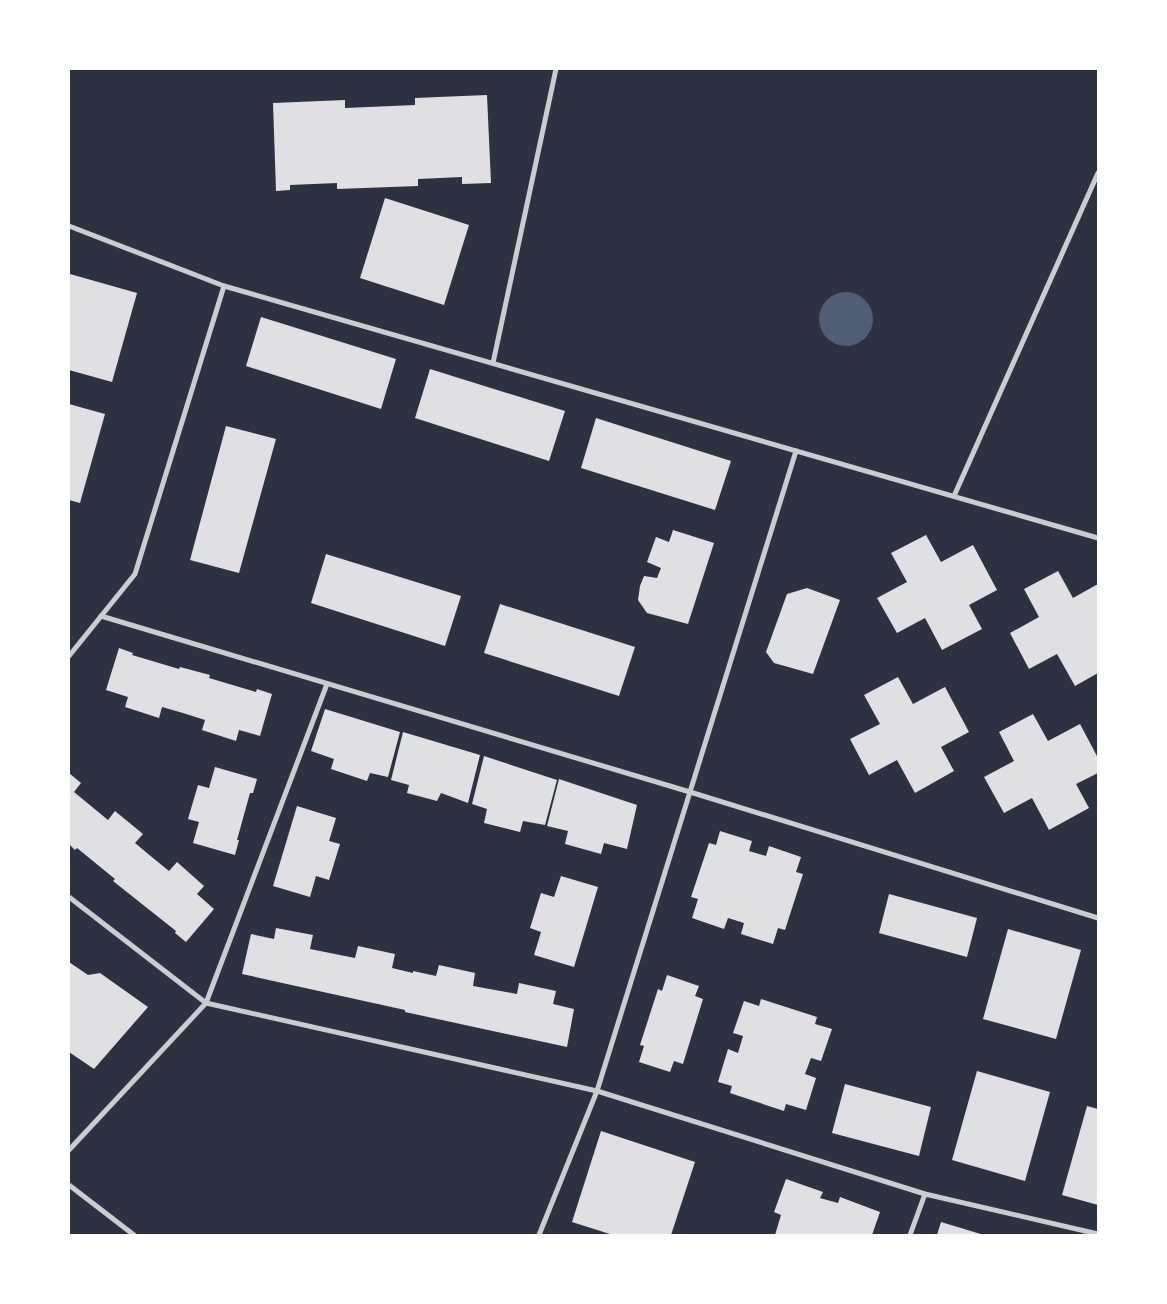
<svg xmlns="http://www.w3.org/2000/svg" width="1167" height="1304" font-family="'Source Sans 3',sans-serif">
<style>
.water{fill:#4f5d75}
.building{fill:#e0e0e3}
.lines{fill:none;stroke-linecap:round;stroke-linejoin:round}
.minor{stroke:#caccd0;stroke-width:5}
</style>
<rect width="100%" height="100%" fill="#2d3142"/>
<circle class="water" cx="846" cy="319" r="27"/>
<g class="building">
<path d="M 487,95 L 491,183 L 462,184 L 462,177 L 418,179 L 418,186 L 337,189 L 337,183 L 290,185 L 290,190 L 276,191 L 273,103 L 345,100 L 345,108 L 415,105 L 415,98 Z"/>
<path d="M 385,198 L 469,225 L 444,305 L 360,278 Z"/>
<path d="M 70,274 L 137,293 L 112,382 L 69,370 L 69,279 Z"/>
<path d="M 261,317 L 396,359 L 381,409 L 246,366 Z"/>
<path d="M 430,369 L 565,411 L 549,461 L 415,418 Z"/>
<path d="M 69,404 L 105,414 L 80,503 L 69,500 Z"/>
<path d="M 596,418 L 731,461 L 715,510 L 581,468 Z"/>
<path d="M 226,426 L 276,439 L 239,573 L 190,560 Z"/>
<path d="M 673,530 L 714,543 L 688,624 L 647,613 L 638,600 L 640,586 L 644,576 L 657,578 L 661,568 L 647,562 L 656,537 L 669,542 Z"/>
<path d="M 926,535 L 941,562 L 973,545 L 997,590 L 969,605 L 982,629 L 942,650 L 925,618 L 897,633 L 877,598 L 907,582 L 891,553 Z"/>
<path d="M 326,554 L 461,596 L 445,646 L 311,603 Z"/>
<path d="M 1058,571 L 1073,598 L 1098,584 L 1098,673 L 1075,686 L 1057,654 L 1029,669 L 1010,633 L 1039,617 L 1024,589 Z"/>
<path d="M 807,588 L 840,600 L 813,674 L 774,663 L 766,652 L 787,594 Z"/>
<path d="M 500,604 L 635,647 L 619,696 L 484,653 Z"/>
<path d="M 119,648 L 133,653 L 132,655 L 179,669 L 180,667 L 210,675 L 209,678 L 256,692 L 257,689 L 272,694 L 260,736 L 239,730 L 236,741 L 202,730 L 205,720 L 183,713 L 162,707 L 159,718 L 125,707 L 128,697 L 106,690 Z"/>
<path d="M 898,677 L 913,704 L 945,687 L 969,732 L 941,747 L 954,771 L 915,793 L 897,760 L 869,775 L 850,739 L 880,724 L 864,695 Z"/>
<path d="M 325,709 L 400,732 L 388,777 L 370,773 L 367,781 L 331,769 L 334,759 L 311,751 Z"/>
<path d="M 1033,714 L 1048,741 L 1080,724 L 1098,758 L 1098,773 L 1076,784 L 1089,808 L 1049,830 L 1032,798 L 1004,813 L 984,777 L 1014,761 L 999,732 Z"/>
<path d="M 403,732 L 480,755 L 468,803 L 441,793 L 437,801 L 407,793 L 409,785 L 391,780 Z"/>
<path d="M 484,756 L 557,780 L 545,825 L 523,821 L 520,832 L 484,823 L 487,809 L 472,804 Z"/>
<path d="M 215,767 L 257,779 L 253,793 L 250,793 L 237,840 L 239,840 L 235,855 L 193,843 L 199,822 L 188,819 L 198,785 L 209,788 Z"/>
<path d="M 69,773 L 81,783 L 74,792 L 108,820 L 115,811 L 143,834 L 135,843 L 153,858 L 169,871 L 177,862 L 204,886 L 197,894 L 214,909 L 186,942 L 175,933 L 176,931 L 113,881 L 115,879 L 77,848 L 75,850 L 69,844 Z"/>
<path d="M 559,779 L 637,805 L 627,849 L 604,843 L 601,854 L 565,844 L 568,831 L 547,826 Z"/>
<path d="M 297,806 L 336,818 L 329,841 L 340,844 L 329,880 L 316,876 L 310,897 L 273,886 Z"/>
<path d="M 720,831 L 752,841 L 749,851 L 766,856 L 769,846 L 801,857 L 796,872 L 803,874 L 785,930 L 778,928 L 773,944 L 741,934 L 744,923 L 728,918 L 724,929 L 692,918 L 698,899 L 691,897 L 709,843 L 716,845 Z"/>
<path d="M 561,876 L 598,887 L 574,967 L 534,955 L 541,932 L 530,928 L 541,893 L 554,897 Z"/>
<path d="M 889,894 L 977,918 L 967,957 L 879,933 Z"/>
<path d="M 276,928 L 313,935 L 310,949 L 355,958 L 358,946 L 395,954 L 392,968 L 413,973 L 413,971 L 436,976 L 439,965 L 475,973 L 473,986 L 517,994 L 519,983 L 556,991 L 553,1004 L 574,1009 L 567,1047 L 405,1012 L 405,1010 L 242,974 L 251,934 L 274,939 Z"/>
<path d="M 1008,929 L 1081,950 L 1056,1039 L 983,1019 Z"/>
<path d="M 69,962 L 88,975 L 100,973 L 148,1007 L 94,1069 L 69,1052 Z"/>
<path d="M 667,975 L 699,986 L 695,996 L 703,999 L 683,1064 L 674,1061 L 670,1072 L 639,1062 L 644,1046 L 640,1045 L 658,989 L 662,991 Z"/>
<path d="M 761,999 L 817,1017 L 815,1024 L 832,1029 L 821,1061 L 811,1058 L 805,1074 L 816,1078 L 806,1110 L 786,1104 L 784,1111 L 730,1093 L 732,1086 L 718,1082 L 728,1049 L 738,1053 L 743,1036 L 733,1033 L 744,1001 L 759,1006 Z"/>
<path d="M 977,1071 L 1050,1092 L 1025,1181 L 952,1160 Z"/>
<path d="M 845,1084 L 931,1107 L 919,1156 L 832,1133 Z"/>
<path d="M 1087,1106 L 1098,1109 L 1098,1205 L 1062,1195 Z"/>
<path d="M 601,1131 L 695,1162 L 671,1235 L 613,1235 L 572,1222 Z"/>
<path d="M 786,1179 L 823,1192 L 820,1198 L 838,1203 L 840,1197 L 880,1212 L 872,1235 L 775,1235 L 781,1215 L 774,1212 Z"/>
<path d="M 941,1222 L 984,1235 L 937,1235 Z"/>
</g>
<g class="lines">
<g class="minor">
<path d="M 69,226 L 224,286 L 1098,538"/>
<path d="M 493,363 L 556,69"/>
<path d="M 954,496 L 1098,173"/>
<path d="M 101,616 L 690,792 L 1098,918"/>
<path d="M 69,656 L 135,574 L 224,286"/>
<path d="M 69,897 L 206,1003 L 597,1091 L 925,1194 L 1098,1234"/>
<path d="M 69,1150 L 206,1003 L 327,684"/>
<path d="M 69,1185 L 134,1235"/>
<path d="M 539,1235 L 597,1091 L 796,451"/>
<path d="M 910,1235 L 925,1194"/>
</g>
</g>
<rect width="1167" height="1304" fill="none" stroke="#ffffff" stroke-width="140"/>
</svg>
